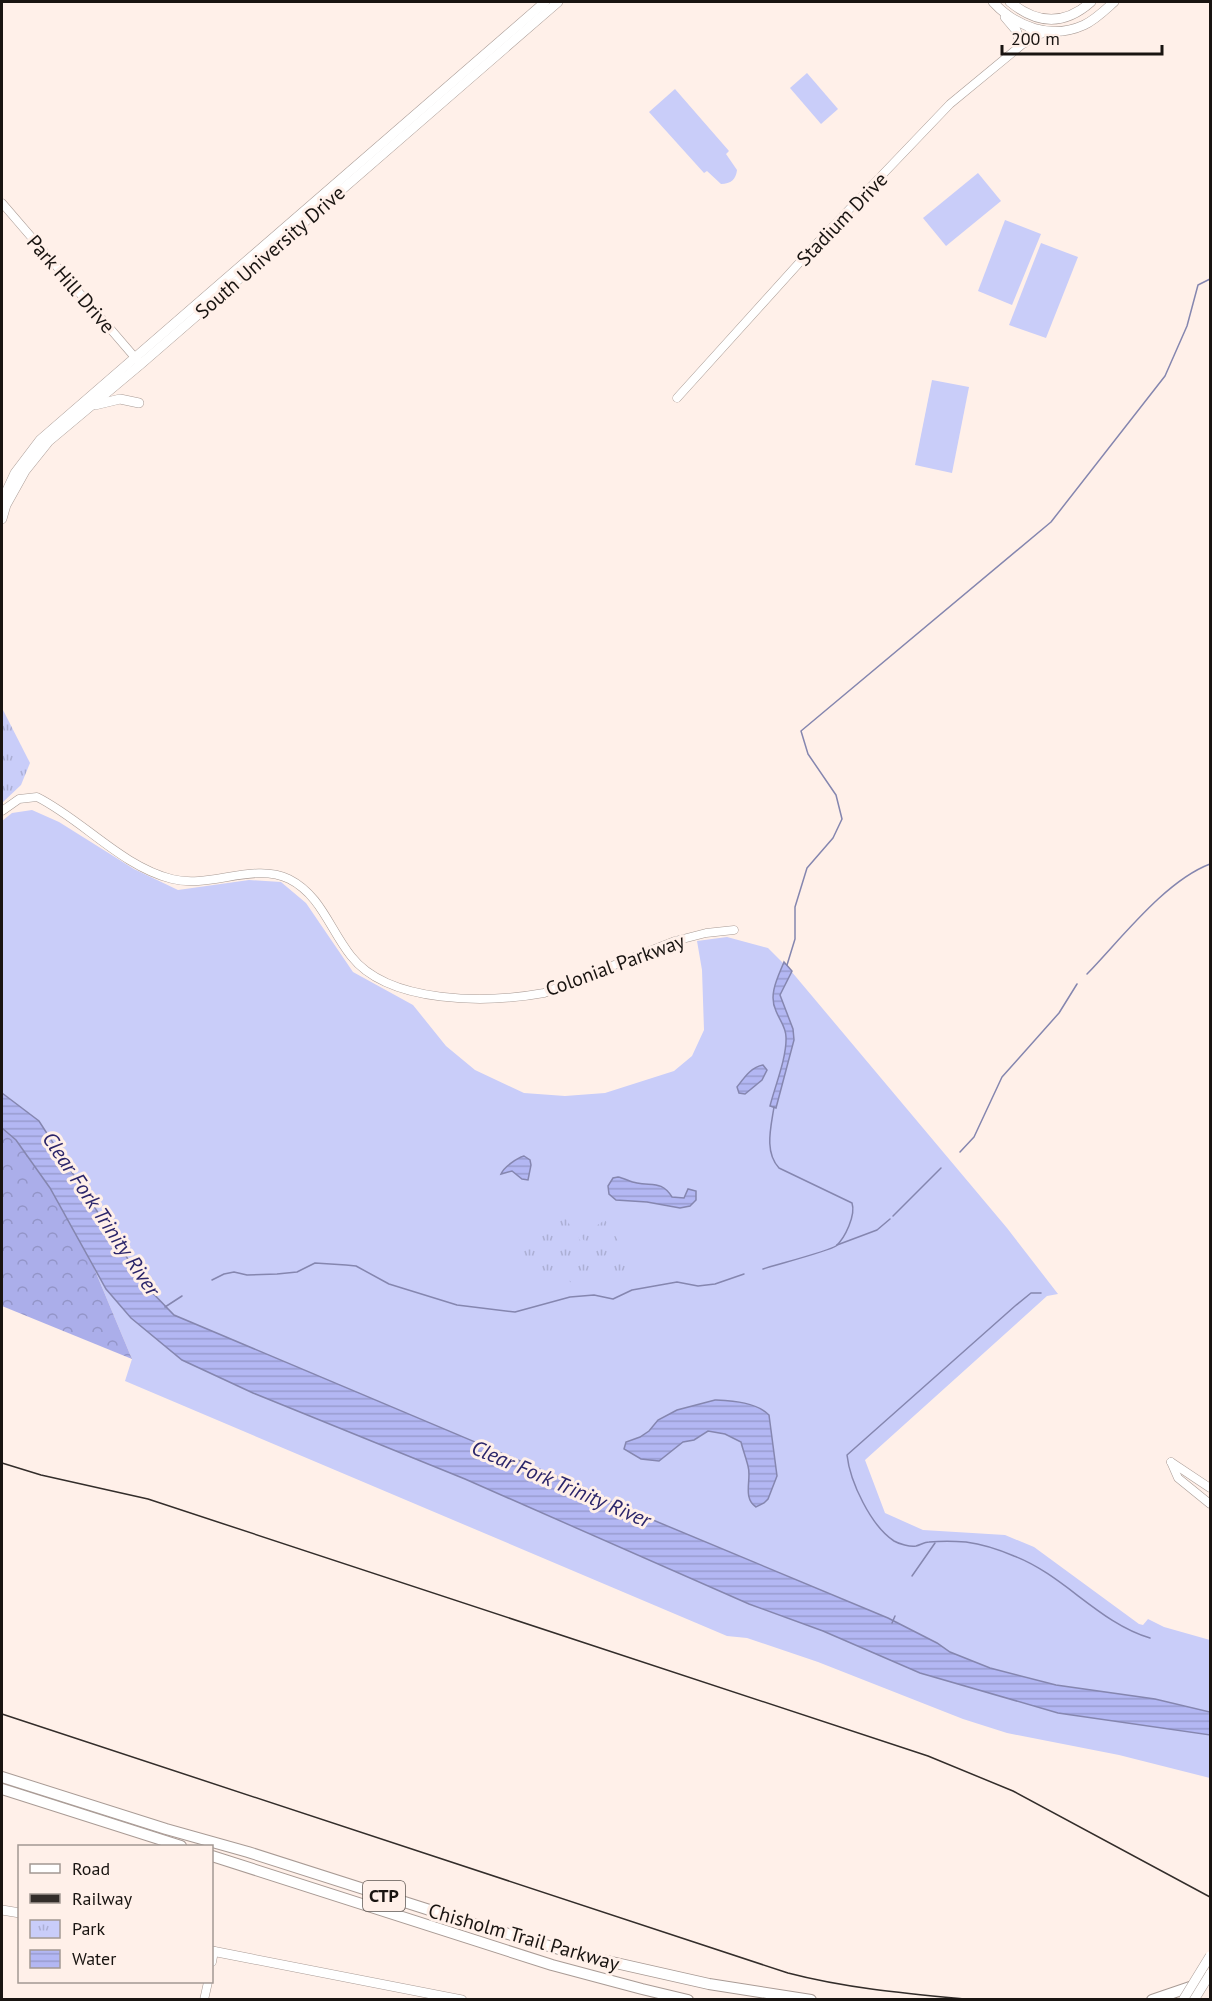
<svg xmlns="http://www.w3.org/2000/svg" width="1212" height="2001" font-family="'PT Sans',sans-serif">
<style>
.grass{fill:#c9cdf9}
.forest{fill:url(#forest-crowns)}
.park{fill:url(#park-tufts)}
.water{fill:url(#water-rules);stroke:#8586af;stroke-width:1.5}
.lines{fill:none;stroke-linecap:round;stroke-linejoin:round}
.stream{stroke:#8586af;stroke-width:1.5}
.minor-casing{stroke:#a99b95;stroke-width:9}
.major-casing{stroke:#a99b95;stroke-width:10}
.highway-casing{stroke:#a99b95;stroke-width:12}
.minor{stroke:#fff;stroke-width:8}
.major{stroke:#fff;stroke-width:9}
.highway{stroke:#fff;stroke-width:10}
.rail{stroke:#332d2a;stroke-width:1.5}
.major-bridge-casing{stroke:#a99b95;stroke-width:10;stroke-linecap:butt}
.major-bridge{stroke:#fff;stroke-width:9}
.labels{text-anchor:middle;stroke-width:6;stroke-linejoin:round;paint-order:stroke}
.shield{fill:#fff0e9;stroke:#5e5652;stroke-width:1.5}
.shield-label{font-size:18px;font-weight:bold;fill:#191411}
.street-label{font-size:20px;fill:#191411;stroke:#fff0e9}
.water-label{font-size:21px;font-style:italic;fill:#2b256a;stroke:#fff0e9}
</style>
<defs>
<pattern id="forest-crowns" width="20" height="18" patternUnits="userSpaceOnUse" patternTransform="scale(1.5)"><rect width="20" height="18" fill="#abaeea"/><path d="M2 6a3 3 0 1 1 6 0M12 15a3 3 0 1 1 6 0" fill="none" stroke="#9395c8"/></pattern>
<pattern id="park-tufts" width="24" height="20" patternUnits="userSpaceOnUse" patternTransform="scale(1.5)"><rect width="24" height="20" fill="#c9cdf9"/><path d="M3 7l-1-3M5 7V3M7 7l1-3M15 17l-1-3M17 17v-4M19 17l1-3" fill="none" stroke="#acafd4"/></pattern>
<pattern id="water-rules" width="6" height="5" patternUnits="userSpaceOnUse" patternTransform="scale(1.5)"><rect width="6" height="5" fill="#b3b7f3"/><path d="M0 2.5h6" fill="none" stroke="#999ccf"/></pattern>
</defs>
<rect width="100%" height="100%" fill="#fff0e9"/>
<g class="grass">
<path d="M 807,73 L 838,109 L 821,124 L 790,88 Z"/>
<path d="M 675,89 L 729,151 L 726,154 L 737,170 C 736,179 731,184 721,184 L 707,171 L 704,173 L 649,112 Z"/>
<path d="M 978,173 L 1001,201 L 946,246 L 923,218 Z"/>
<path d="M 1005,220 L 1041,234 L 1012,305 L 978,291 Z"/>
<path d="M 1041,243 L 1078,257 L 1046,338 L 1009,325 Z"/>
<path d="M 932,380 L 969,387 L 952,473 L 915,465 Z"/>
<path d="M 32,810 L 59,822 L 134,869 L 178,890 L 249,880 L 281,882 L 306,903 L 353,972 L 413,1005 L 446,1046 L 475,1070 L 524,1093 L 565,1096 L 605,1093 L 674,1071 L 692,1056 L 704,1030 L 702,970 L 697,941 L 727,937 L 768,948 L 791,971 L 1007,1228 L 1058,1294 L 1047,1296 L 865,1460 L 885,1513 L 923,1530 L 1005,1535 L 1034,1547 L 1139,1624 L 1143,1625 L 1148,1619 L 1164,1627 L 1210,1640 L 1210,1778 L 1119,1755 L 1007,1733 L 963,1719 L 818,1662 L 747,1638 L 727,1636 L 125,1381 L 132,1359 L 94,1268 L 2,1093 L 2,821 L 12,813 Z"/>
</g>
<path class="forest" d="M 2,1128 L 22,1134 L 94,1268 L 132,1359 L 2,1306 Z"/>
<g class="park">
<path d="M 2,708 L 30,763 L 21,785 L 2,803 Z"/>
<path d="M 564,1216 L 597,1266 L 571,1283 L 562,1271 L 541,1284 L 517,1248 Z"/>
<path d="M 605,1220 L 621,1245 L 597,1261 L 581,1236 Z"/>
<path d="M 624,1249 L 634,1263 L 609,1281 L 599,1266 Z"/>
</g>
<g class="water">
<path d="M 784,962 L 792,971 L 780,995 L 793,1029 L 794,1040 L 776,1108 L 770,1106 C 775,1086 787,1057 786,1037 C 786,1027 780,1021 776,1011 C 768,995 778,977 784,962 Z"/>
<path d="M 763,1065 L 767,1070 L 762,1080 L 745,1094 L 739,1093 L 737,1087 C 744,1078 751,1067 763,1065 Z"/>
<path d="M 2,1093 L 39,1121 L 144,1284 L 174,1315 L 596,1493 L 617,1505 L 888,1618 L 937,1643 L 950,1652 L 990,1668 L 1056,1685 L 1155,1699 L 1210,1712 L 1210,1735 L 1058,1713 L 920,1673 L 823,1631 L 749,1604 L 465,1479 L 253,1393 L 182,1360 L 131,1318 L 106,1289 L 50,1188 L 16,1140 L 2,1128 Z"/>
<path d="M 524,1156 L 530,1160 L 531,1165 L 528,1180 L 522,1179 L 512,1171 L 501,1174 C 504,1167 517,1158 524,1156 Z"/>
<path d="M 618,1177 C 624,1178 630,1182 637,1183 C 653,1186 662,1181 672,1197 L 684,1198 L 688,1189 L 696,1191 L 696,1200 L 690,1206 L 680,1208 L 647,1202 L 616,1200 L 609,1194 L 608,1186 L 613,1178 Z"/>
<path d="M 715,1400 C 733,1401 756,1402 769,1415 L 777,1476 L 768,1499 L 764,1503 L 756,1507 C 742,1498 752,1479 748,1466 C 746,1458 743,1450 741,1442 L 725,1434 L 708,1431 L 694,1440 L 683,1442 L 659,1461 L 641,1459 L 624,1449 L 626,1442 L 640,1437 L 649,1431 L 658,1420 L 677,1410 Z"/>
</g>
<g class="lines">
<g class="stream">
<path d="M 787,965 L 795,939 L 795,907 L 807,868 L 833,838 L 842,819 L 836,795 L 808,754 L 801,731 L 1051,522 L 1165,376 L 1187,326 L 1198,285 L 1210,279"/>
<path d="M 1087,974 C 1121,939 1165,881 1210,864"/>
<path d="M 960,1152 L 974,1137 L 1002,1077 L 1059,1013 L 1077,984"/>
<path d="M 893,1216 L 941,1168"/>
<path d="M 837,1245 L 877,1230 L 890,1219"/>
<path d="M 763,1269 C 775,1265 829,1251 836,1246 C 845,1238 856,1215 852,1203 L 779,1168 C 764,1152 771,1127 774,1107"/>
<path d="M 212,1280 L 224,1274 L 234,1272 L 247,1275 L 277,1274 L 297,1272 L 315,1263 L 346,1265 L 356,1266 L 389,1284 L 457,1305 L 515,1312 L 570,1297 L 594,1295 L 613,1299 L 632,1290 L 677,1282 L 698,1286 L 715,1284 L 744,1274"/>
<path d="M 1041,1293 L 1031,1293 L 1015,1306 L 847,1455 C 850,1482 871,1526 894,1541 C 899,1544 910,1547 916,1546 C 920,1545 925,1542 929,1542 C 940,1541 954,1541 966,1542 C 981,1544 1000,1550 1014,1556 C 1064,1575 1099,1623 1150,1638"/>
<path d="M 165,1307 L 182,1296"/>
<path d="M 912,1576 L 935,1543"/>
<path d="M 892,1623 L 895,1616"/>
</g>
<g class="minor-casing">
<g id="minor">
<path d="M 2,203 L 138,361"/>
<path d="M 677,398 L 818,242 L 950,104 L 1024,43 L 1030,31 L 1029,27"/>
<path d="M 2,811 L 19,799 L 37,797 C 83,820 121,866 172,879 C 209,889 254,862 289,879 C 321,895 330,930 351,956 C 389,1005 489,1003 544,993 L 675,941 L 706,933 L 734,930"/>
<path d="M 1171,1462 L 1178,1478 L 1210,1504"/>
<path d="M 1171,1462 L 1210,1488"/>
<path d="M 212,1962 L 214,1951"/>
<path d="M 204,2000 L 208,1982"/>
</g>
</g>
<g class="major-casing">
<g id="major">
<path d="M 993,2 C 1016,27 1051,40 1084,25 C 1095,20 1105,10 1114,2"/>
<path d="M 1010,2 C 1038,25 1065,25 1091,2"/>
<path d="M 1005,17 L 1016,30 L 1020,42"/>
<path d="M 1024,43 L 1045,31"/>
<path d="M 95,405 L 120,399 L 139,403"/>
<path d="M 2,501 L 15,473 L 40,440 L 545,2"/>
<path d="M 2,519 L 6,505 L 25,471 L 49,441 L 141,364 L 558,2"/>
<path d="M 2,1910 L 20,1913"/>
<path d="M 212,1951 L 462,2000"/>
</g>
</g>
<g class="highway-casing">
<g id="highway">
<path d="M 2,1777 L 166,1829 L 248,1852 L 464,1921 L 576,1954 L 709,1984 L 811,2000"/>
<path d="M 2,1789 L 181,1846"/>
<path d="M 212,1856 L 552,1965 L 642,1989 L 688,2000"/>
<path d="M 1152,2000 L 1196,1985"/>
</g>
</g>
<use href="#minor" class="minor"/>
<use href="#major" class="major"/>
<use href="#highway" class="highway"/>
<g class="rail">
<path d="M 2,1463 L 41,1475 L 148,1499 L 928,1756 L 1013,1791 L 1210,1897"/>
<path d="M 2,1714 L 788,1973 C 849,1989 912,1994 975,2000"/>
</g>
<g class="major-bridge-casing">
<g id="major-bridge">
<path d="M 1183,2000 L 1210,1956"/>
<path d="M 1194,2000 L 1210,1974"/>
</g>
</g>
<use href="#major-bridge" class="major-bridge"/>
</g>
<g class="labels">
<rect class="shield" x="363" y="1881" width="42" height="30" rx="4.5"/>
<g class="shield-label">
<text x="384" y="1902">CTP</text>
</g>
<g class="street-label">
<text transform="translate(842 219) rotate(-46)" y="7">Stadium Drive</text>
<text transform="translate(270 252) rotate(-41)" y="7">South University Drive</text>
<text transform="translate(71 284) rotate(49)" y="7">Park Hill Drive</text>
<text transform="translate(615 965) rotate(-20)" y="7">Colonial Parkway</text>
<text transform="translate(524 1937) rotate(16)" y="7">Chisholm Trail Parkway</text>
</g>
<g class="water-label">
<text transform="translate(101 1214) rotate(56)" y="7">Clear Fork Trinity River</text>
<text transform="translate(561 1484) rotate(23)" y="7">Clear Fork Trinity River</text>
</g>
</g>
<rect width="1212" height="2001" fill="none" stroke="#191411" stroke-width="6"/>
<rect x="18" y="1845" width="195" height="138" fill="#fff0e9" stroke="#a39893" stroke-width="1.5"/>
<rect x="30" y="1864" width="30" height="9" fill="#ffffff" stroke="#a39893" stroke-width="1.5"/>
<text x="72" y="1875" font-size="18" fill="#191411">Road</text>
<rect x="30" y="1894" width="30" height="9" fill="#332d2a" stroke="#a39893" stroke-width="1.5"/>
<text x="72" y="1905" font-size="18" fill="#191411">Railway</text>
<rect x="30" y="1920" width="30" height="18" fill="url(#park-tufts)" stroke="#a39893" stroke-width="1.5"/>
<text x="72" y="1935" font-size="18" fill="#191411">Park</text>
<rect x="30" y="1950" width="30" height="18" fill="url(#water-rules)" stroke="#a39893" stroke-width="1.5"/>
<text x="72" y="1965" font-size="18" fill="#191411">Water</text>
<path d="M1002 45v9h160v-9" fill="none" stroke="#191411" stroke-width="3"/>
<text x="1011" y="45" font-size="18" fill="#191411" stroke="#fff0e9" stroke-width="4.5" paint-order="stroke">200 m</text>
</svg>
